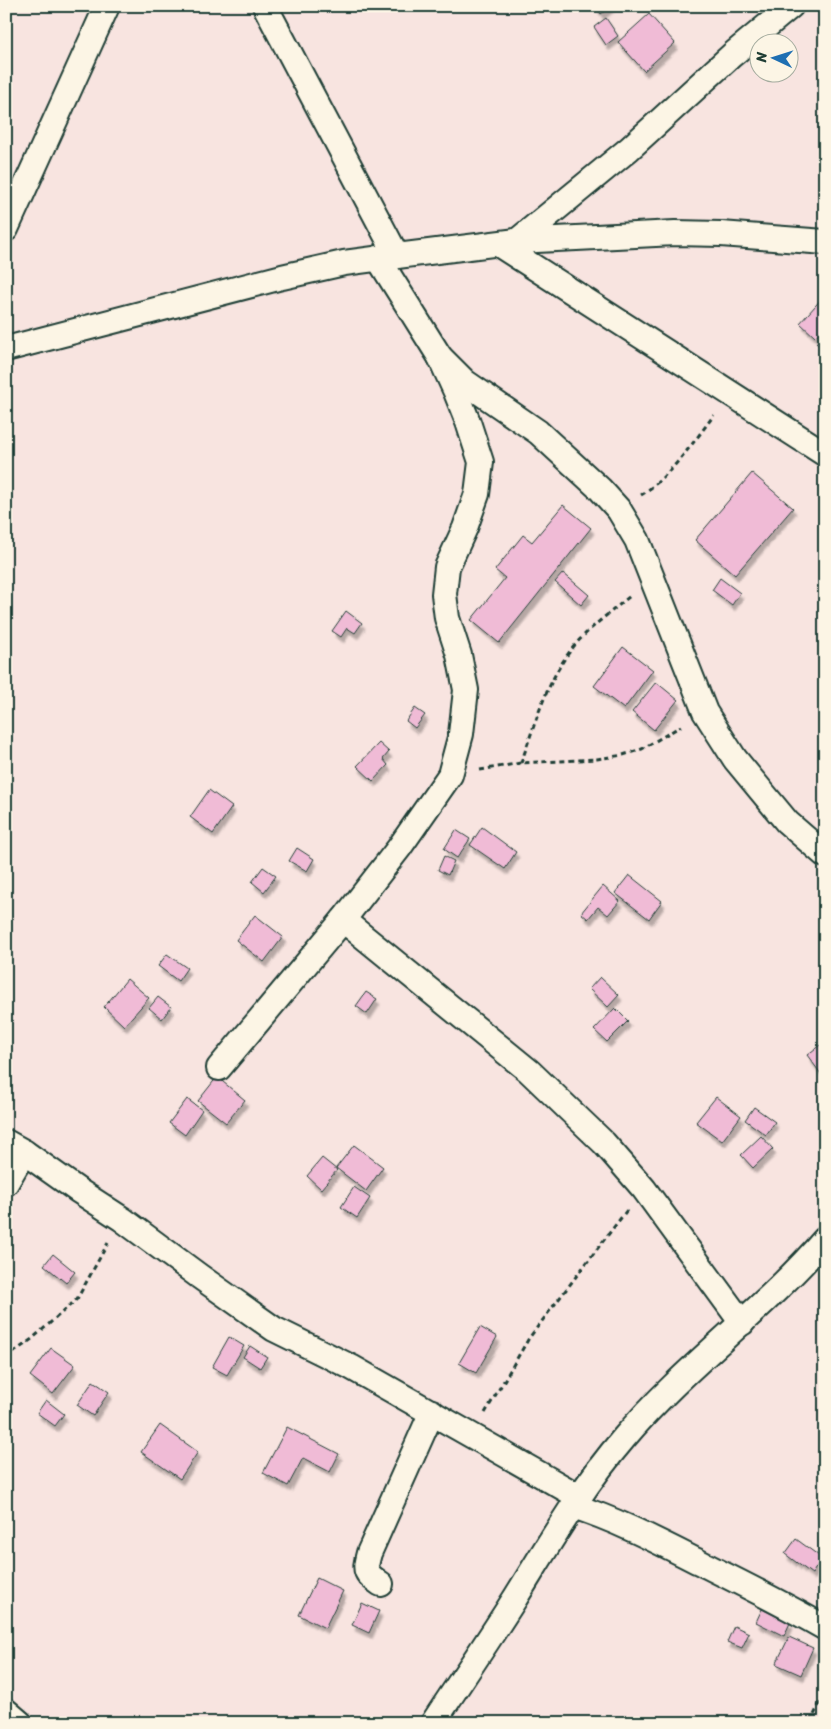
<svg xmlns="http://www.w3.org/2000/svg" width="831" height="1729" font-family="Sriracha,sans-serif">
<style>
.building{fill:#f0bbd6;stroke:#1f3d34;filter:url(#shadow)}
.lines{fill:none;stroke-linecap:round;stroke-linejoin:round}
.street-casing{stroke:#1f3d34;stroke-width:28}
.path{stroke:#1f3d34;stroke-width:3;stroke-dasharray:5 4;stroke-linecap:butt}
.street{stroke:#fcf5e5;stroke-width:24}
</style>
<defs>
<filter id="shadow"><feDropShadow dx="3" dy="5.5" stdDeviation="1" flood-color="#0004"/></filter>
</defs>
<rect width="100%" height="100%" fill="#f8e4e0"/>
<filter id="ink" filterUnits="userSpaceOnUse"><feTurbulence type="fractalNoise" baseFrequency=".02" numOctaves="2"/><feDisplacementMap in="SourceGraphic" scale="10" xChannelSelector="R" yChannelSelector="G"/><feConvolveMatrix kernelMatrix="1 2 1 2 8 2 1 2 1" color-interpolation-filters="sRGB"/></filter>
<g filter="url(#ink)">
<g class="building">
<path d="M 595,6 L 611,6 L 601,14 Z"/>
<path d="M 649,14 L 675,43 L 644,71 L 618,42 Z"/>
<path d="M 606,18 L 618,36 L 606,45 L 594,27 Z"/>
<path d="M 824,296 L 825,326 L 815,337 L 800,323 Z"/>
<path d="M 825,334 L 825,351 L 816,343 Z"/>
<path d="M 752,473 L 793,508 L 735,575 L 695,540 Z"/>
<path d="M 563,505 L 591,528 L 499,643 L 471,620 L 505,578 L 495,570 L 523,535 L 532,542 Z"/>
<path d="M 563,573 L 589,595 L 581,605 L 555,582 Z"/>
<path d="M 720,578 L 740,593 L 732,605 L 712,590 Z"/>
<path d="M 346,611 L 362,623 L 355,633 L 347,628 L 341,637 L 332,631 Z"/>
<path d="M 623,647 L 653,670 L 624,709 L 594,686 Z"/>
<path d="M 656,682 L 678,700 L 654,730 L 632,712 Z"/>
<path d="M 415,708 L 425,715 L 415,728 L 406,721 Z"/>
<path d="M 379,743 L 389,752 L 383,759 L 388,765 L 373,781 L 357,766 Z"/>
<path d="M 209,790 L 232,807 L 213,834 L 190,817 Z"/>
<path d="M 482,827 L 516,852 L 505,869 L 470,845 Z"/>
<path d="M 456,830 L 470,839 L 457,858 L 444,849 Z"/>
<path d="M 297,848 L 314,859 L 307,871 L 289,861 Z"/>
<path d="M 444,856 L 454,861 L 448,875 L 438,870 Z"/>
<path d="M 263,867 L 276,876 L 264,892 L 252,882 Z"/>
<path d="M 629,875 L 662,901 L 649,919 L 615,893 Z"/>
<path d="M 603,886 L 620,901 L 608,915 L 598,907 L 588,919 L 581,913 Z"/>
<path d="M 255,915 L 283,937 L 264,962 L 236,940 Z"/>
<path d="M 167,954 L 187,968 L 178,981 L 158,966 Z"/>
<path d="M 600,977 L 619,995 L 608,1007 L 589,989 Z"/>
<path d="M 127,979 L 149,998 L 124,1026 L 104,1007 Z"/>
<path d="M 366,992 L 377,999 L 367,1014 L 356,1006 Z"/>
<path d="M 158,997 L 171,1007 L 162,1019 L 149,1008 Z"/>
<path d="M 615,1008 L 628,1021 L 607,1042 L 594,1030 Z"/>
<path d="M 820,1045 L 825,1051 L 824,1078 L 807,1055 Z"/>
<path d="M 217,1077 L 245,1100 L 226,1123 L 198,1101 Z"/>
<path d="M 716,1097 L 741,1116 L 722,1141 L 696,1122 Z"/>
<path d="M 187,1099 L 202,1110 L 185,1135 L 169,1123 Z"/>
<path d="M 754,1107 L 775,1122 L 766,1135 L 745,1120 Z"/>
<path d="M 761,1136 L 773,1149 L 753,1168 L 741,1155 Z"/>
<path d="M 354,1145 L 383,1167 L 366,1191 L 336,1168 Z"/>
<path d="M 322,1158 L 337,1170 L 321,1189 L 307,1176 Z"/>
<path d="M 354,1187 L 370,1198 L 357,1218 L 341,1207 Z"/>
<path d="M 53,1254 L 75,1272 L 66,1283 L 44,1265 Z"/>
<path d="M 480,1327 L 497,1337 L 476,1373 L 459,1363 Z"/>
<path d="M 229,1337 L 244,1346 L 227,1375 L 212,1367 Z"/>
<path d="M 250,1346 L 267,1357 L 260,1368 L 243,1357 Z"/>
<path d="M 51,1348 L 75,1365 L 53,1394 L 30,1376 Z"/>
<path d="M 93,1381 L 109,1392 L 93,1416 L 77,1405 Z"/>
<path d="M 46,1400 L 64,1414 L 55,1426 L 37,1413 Z"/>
<path d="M 160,1425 L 198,1452 L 180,1479 L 141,1452 Z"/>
<path d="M 287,1427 L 339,1454 L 330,1472 L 303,1458 L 288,1486 L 263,1473 Z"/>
<path d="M 796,1539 L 822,1558 L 812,1574 L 785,1554 Z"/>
<path d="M 317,1578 L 343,1591 L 325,1628 L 299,1615 Z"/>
<path d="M 362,1603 L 379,1611 L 369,1633 L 352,1625 Z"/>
<path d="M 762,1609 L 790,1623 L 784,1636 L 756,1622 Z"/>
<path d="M 734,1626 L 749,1633 L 742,1648 L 727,1642 Z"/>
<path d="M 789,1637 L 813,1648 L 801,1675 L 776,1664 Z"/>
</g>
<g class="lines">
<g class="street-casing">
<g id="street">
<path d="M 265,6 L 397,256"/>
<path d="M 6,229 L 107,6"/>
<path d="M 517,241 L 629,149 L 732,55 L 791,6"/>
<path d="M 498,244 L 825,454"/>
<path d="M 378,258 L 440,357 L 465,382 L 538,432 L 600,489 L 619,510 L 637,540 L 705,712 L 735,759 L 787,822 L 825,855"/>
<path d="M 6,349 L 282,277 L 344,263 L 397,256 L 517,241 L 675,233 L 721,234 L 825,242"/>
<path d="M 343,920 L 529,1071 L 604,1143 L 644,1189 L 742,1323"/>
<path d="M 219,1068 L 343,920 L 399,848 L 450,775 L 461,734 L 466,690 L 459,655 L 447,618 L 444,594 L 447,567 L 465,528 L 477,494 L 481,462 L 468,422 L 456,392 L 440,357"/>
<path d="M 6,1142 L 24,1152 L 79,1191 L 122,1219 L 199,1276 L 274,1329 L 351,1367 L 578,1496"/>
<path d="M 6,1183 L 24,1152"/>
<path d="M 573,1506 C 617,1520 657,1541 699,1562 C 741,1583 784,1604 825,1628"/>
<path d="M 381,1584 C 365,1573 364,1572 369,1553 L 432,1412"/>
<path d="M 6,1711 L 20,1723"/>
<path d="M 433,1723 C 460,1682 488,1641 514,1600 C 549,1544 581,1488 624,1438 C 685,1366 763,1311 825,1239"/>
</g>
</g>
<g class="path">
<path d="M 641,495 C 669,477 694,442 714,415"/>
<path d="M 521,763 C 534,727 545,686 568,654 C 584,631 609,614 630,596"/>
<path d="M 480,770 L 521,763 L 597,759 L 623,755 L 642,749 L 681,726"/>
<path d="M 6,1358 L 32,1339 L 77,1299 L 108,1243"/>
<path d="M 485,1413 L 529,1338 L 627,1210"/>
<path d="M 810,1723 L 825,1693"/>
</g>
<use href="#street" class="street"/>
</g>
</g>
<rect width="831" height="1729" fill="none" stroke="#fcf5e5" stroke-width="25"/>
<rect x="12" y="12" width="806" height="1704" fill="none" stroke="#1f3d34" stroke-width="2" filter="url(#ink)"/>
<g transform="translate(774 58) rotate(274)"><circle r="24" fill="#fcf5e5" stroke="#a4ab9e"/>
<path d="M0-4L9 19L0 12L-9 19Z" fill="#1f6fb2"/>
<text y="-8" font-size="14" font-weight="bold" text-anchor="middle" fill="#1f3d34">N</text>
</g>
</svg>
